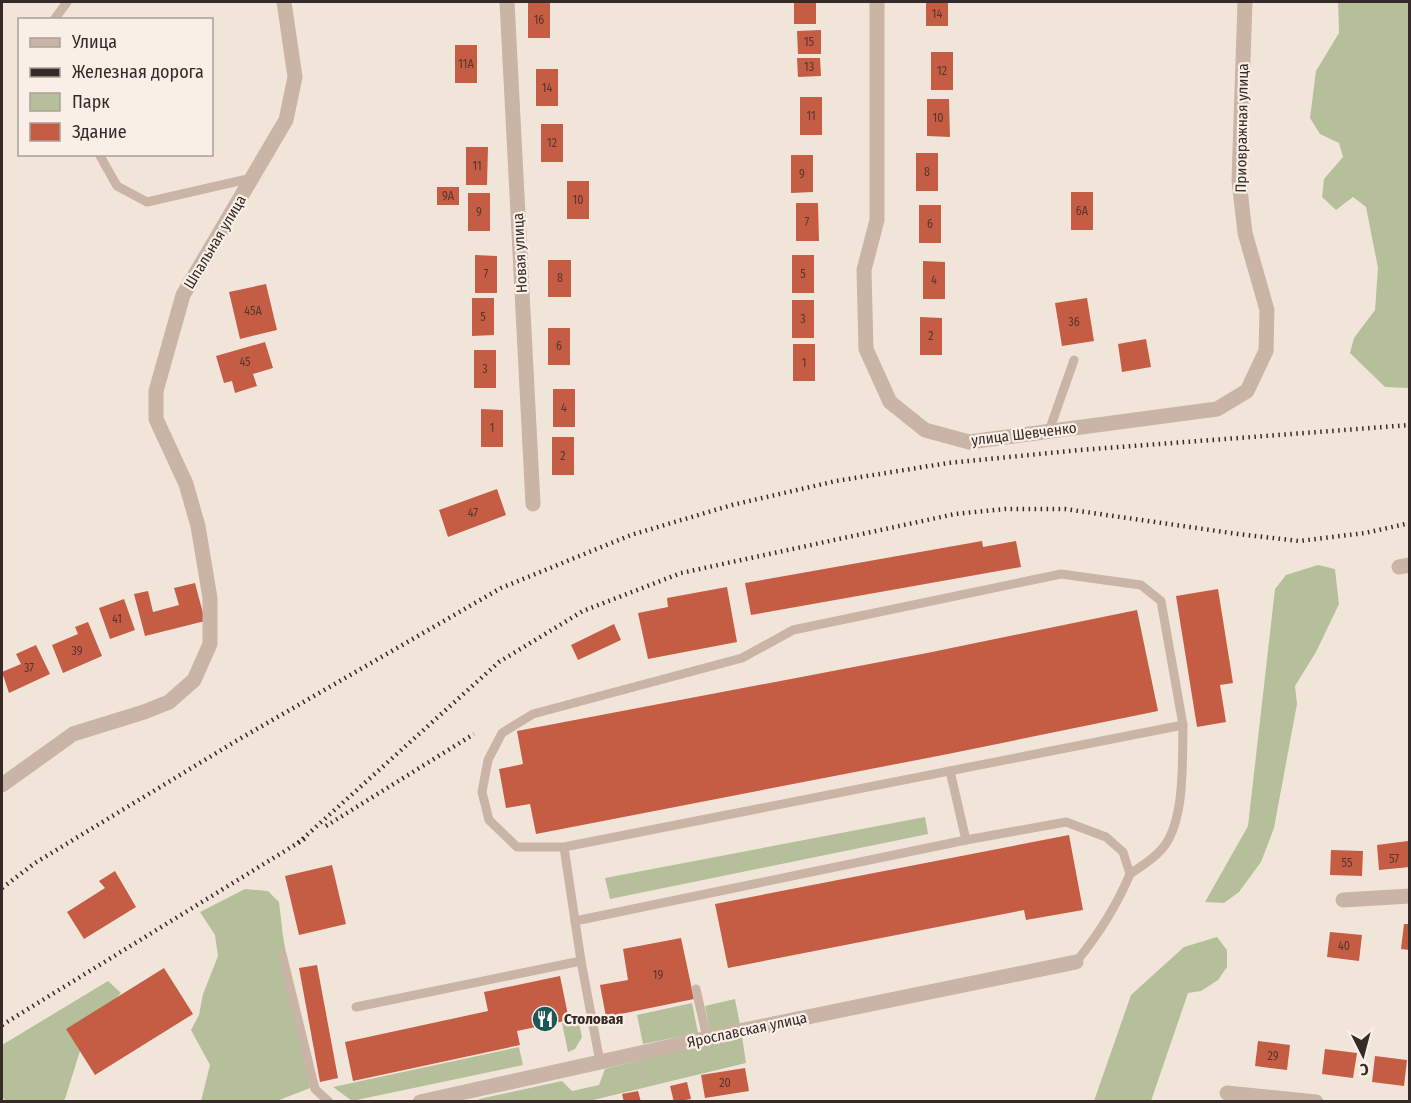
<svg xmlns="http://www.w3.org/2000/svg" width="1411" height="1103" font-family="'Fira Sans Condensed',sans-serif">
<style>
.green{fill:#b5c09a}
.building{fill:#c55c44}
.lines{fill:none;stroke-linecap:round;stroke-linejoin:round}
.service{stroke:#c9b4a6;stroke-width:9}
.minor{stroke:#c9b4a6;stroke-width:15}
.rail{stroke:#352a27;stroke-width:4.5;stroke-dasharray:1.5 4.5;stroke-linecap:butt}
.labels{text-anchor:middle;stroke-width:4.5;stroke-linejoin:round;paint-order:stroke}
.number-label{font-size:12px;fill:#59362e}
.street-label{font-size:15px;fill:#352a27;stroke:#f9efe6}
.poi-label{font-size:15px;font-weight:bold;fill:#352a27;stroke:#f9efe6;text-anchor:start}
</style>
<rect width="100%" height="100%" fill="#f1e5da"/>
<g class="green">
<path d="M 1338,2 L 1409,2 L 1409,388 L 1385,387 L 1350,353 L 1354,338 L 1375,310 L 1378,268 L 1366,207 L 1353,197 L 1336,210 L 1322,197 L 1324,179 L 1343,157 L 1339,143 L 1320,134 L 1310,118 L 1316,71 L 1339,33 Z"/>
<path d="M 1318,565 L 1335,569 L 1339,604 L 1316,652 L 1295,686 L 1297,704 L 1274,828 L 1261,862 L 1239,892 L 1224,903 L 1205,902 L 1248,826 L 1275,589 L 1286,575 Z"/>
<path d="M 925,817 L 928,834 L 610,899 L 605,878 Z"/>
<path d="M 245,889 L 268,891 L 279,902 L 283,936 L 310,1088 L 277,1101 L 201,1101 L 210,1065 L 191,1030 L 199,1015 L 203,994 L 218,956 L 215,935 L 200,912 Z"/>
<path d="M 1217,937 L 1227,950 L 1227,967 L 1218,980 L 1201,991 L 1188,993 L 1151,1101 L 1094,1101 L 1131,995 L 1184,947 Z"/>
<path d="M 108,981 L 121,993 L 96,1020 L 80,1051 L 65,1099 L 61,1102 L 9,1102 L 2,1098 L 2,1045 Z"/>
<path d="M 735,999 L 740,1025 L 710,1032 L 705,1006 Z"/>
<path d="M 692,1003 L 698,1033 L 643,1044 L 637,1015 Z"/>
<path d="M 577,1014 L 582,1037 L 575,1049 L 568,1052 L 562,1023 L 571,1020 L 570,1016 Z"/>
<path d="M 742,1036 L 746,1063 L 589,1101 L 479,1102 L 479,1099 L 562,1081 L 572,1091 L 599,1085 L 605,1069 Z"/>
<path d="M 519,1047 L 523,1065 L 352,1101 L 333,1087 Z"/>
</g>
<g class="building">
<rect x="528" y="2" width="22" height="36"/>
<rect x="794" y="2" width="22" height="22"/>
<rect x="926" y="2" width="22" height="24"/>
<path d="M 821,30 L 821,54 L 798,54 L 797,31 Z"/>
<rect x="455" y="45" width="22" height="38"/>
<rect x="931" y="52" width="22" height="38"/>
<path d="M 797,58 L 820,58 L 821,76 L 798,77 Z"/>
<rect x="536" y="69" width="22" height="37"/>
<rect x="800" y="97" width="22" height="38"/>
<path d="M 927,99 L 949,99 L 950,137 L 927,136 Z"/>
<rect x="541" y="124" width="22" height="38"/>
<path d="M 466,147 L 488,147 L 487,185 L 466,185 Z"/>
<rect x="916" y="153" width="22" height="38"/>
<path d="M 791,155 L 813,155 L 813,192 L 791,193 Z"/>
<rect x="567" y="181" width="22" height="38"/>
<rect x="437" y="187" width="22" height="18"/>
<rect x="1071" y="192" width="22" height="38"/>
<rect x="468" y="193" width="22" height="38"/>
<path d="M 796,203 L 818,203 L 819,241 L 796,241 Z"/>
<rect x="919" y="205" width="22" height="38"/>
<path d="M 475,255 L 497,256 L 497,293 L 475,293 Z"/>
<rect x="792" y="255" width="22" height="38"/>
<rect x="548" y="260" width="23" height="37"/>
<path d="M 923,261 L 945,262 L 945,299 L 923,299 Z"/>
<path d="M 266,284 L 277,330 L 240,339 L 229,292 Z"/>
<path d="M 472,298 L 494,298 L 494,335 L 472,336 Z"/>
<path d="M 1087,298 L 1094,341 L 1062,346 L 1055,303 Z"/>
<rect x="792" y="300" width="22" height="38"/>
<path d="M 920,317 L 942,318 L 942,355 L 920,355 Z"/>
<rect x="548" y="328" width="22" height="37"/>
<path d="M 1146,339 L 1151,367 L 1122,372 L 1118,344 Z"/>
<path d="M 265,342 L 273,368 L 253,374 L 257,386 L 235,393 L 232,381 L 224,383 L 216,356 Z"/>
<rect x="793" y="344" width="22" height="37"/>
<rect x="474" y="350" width="22" height="38"/>
<rect x="553" y="389" width="22" height="38"/>
<path d="M 481,409 L 503,410 L 503,447 L 481,447 Z"/>
<rect x="552" y="437" width="22" height="38"/>
<path d="M 497,489 L 506,515 L 448,537 L 439,510 Z"/>
<path d="M 982,541 L 983,547 L 1016,541 L 1021,567 L 751,615 L 745,583 Z"/>
<path d="M 195,583 L 205,621 L 145,636 L 134,594 L 148,591 L 153,612 L 179,605 L 174,588 Z"/>
<path d="M 727,587 L 737,642 L 648,659 L 638,613 L 668,607 L 667,598 Z"/>
<path d="M 1218,589 L 1233,683 L 1220,685 L 1226,722 L 1197,727 L 1176,596 Z"/>
<path d="M 124,599 L 135,630 L 110,639 L 99,608 Z"/>
<path d="M 1137,610 L 1158,711 L 948,754 L 536,834 L 530,804 L 506,808 L 499,769 L 523,764 L 517,731 L 927,653 Z"/>
<path d="M 88,622 L 102,656 L 63,673 L 52,645 L 78,634 L 75,627 Z"/>
<path d="M 614,624 L 621,640 L 578,660 L 571,645 Z"/>
<path d="M 36,645 L 50,674 L 9,693 L 2,672 L 21,664 L 16,654 Z"/>
<path d="M 1069,835 L 1083,910 L 1026,920 L 1024,910 L 728,968 L 715,904 Z"/>
<path d="M 1408,841 L 1410,867 L 1379,870 L 1377,845 Z"/>
<path d="M 1331,850 L 1363,851 L 1362,876 L 1330,875 Z"/>
<path d="M 332,865 L 346,924 L 299,935 L 285,876 Z"/>
<path d="M 115,871 L 136,907 L 84,939 L 67,912 L 105,888 L 99,881 Z"/>
<path d="M 1404,924 L 1410,924 L 1410,950 L 1401,949 Z"/>
<path d="M 1330,932 L 1362,935 L 1359,961 L 1327,957 Z"/>
<path d="M 681,938 L 694,999 L 606,1017 L 600,985 L 628,980 L 623,949 Z"/>
<path d="M 317,965 L 338,1078 L 320,1082 L 299,968 Z"/>
<path d="M 164,968 L 193,1014 L 95,1075 L 66,1029 Z"/>
<path d="M 560,976 L 569,1020 L 517,1031 L 520,1045 L 353,1081 L 345,1042 L 488,1011 L 484,992 Z"/>
<path d="M 1258,1041 L 1290,1045 L 1287,1070 L 1255,1066 Z"/>
<path d="M 1325,1049 L 1357,1053 L 1353,1078 L 1322,1074 Z"/>
<path d="M 1375,1056 L 1407,1060 L 1404,1086 L 1372,1082 Z"/>
<path d="M 745,1068 L 749,1091 L 705,1098 L 701,1075 Z"/>
<path d="M 687,1082 L 691,1099 L 674,1102 L 670,1086 Z"/>
<path d="M 638,1091 L 641,1102 L 624,1102 L 622,1094 Z"/>
</g>
<g class="lines">
<g class="service">
<path d="M 54,20 L 67,2"/>
<path d="M 99,154 L 117,186 L 147,202 L 252,178"/>
<path d="M 1049,431 L 1074,360"/>
<path d="M 950,771 L 966,840 L 1066,822 L 1106,837 L 1123,852 L 1130,874 C 1116,907 1099,934 1076,962"/>
<path d="M 564,847 L 517,847 L 489,820 L 482,792 L 488,760 L 502,733 L 533,714 L 742,658 L 793,630 L 1061,574 L 1141,585 L 1161,601 L 1183,725 L 564,847 L 581,961 L 600,1062"/>
<path d="M 1130,874 C 1140,867 1152,860 1160,851 C 1186,825 1182,760 1183,725"/>
<path d="M 575,921 L 966,840"/>
<path d="M 282,954 L 315,1089 L 329,1102"/>
<path d="M 696,989 L 707,1038"/>
<path d="M 356,1007 L 581,961"/>
</g>
<g class="minor">
<path d="M 507,2 L 533,504"/>
<path d="M 877,2 L 877,220 L 864,270 L 866,349 L 890,402 L 925,430 L 969,442 L 1217,409 L 1247,391 L 1266,351 L 1267,310 L 1245,233 L 1239,180 L 1245,2"/>
<path d="M 1399,567 L 1410,565"/>
<path d="M 2,785 L 73,734 L 144,712 L 169,702 L 194,680 L 210,644 L 210,598 L 198,526 L 186,484 L 156,419 L 156,391 L 183,295 L 286,120 L 295,77 L 284,2"/>
<path d="M 1343,900 L 1410,896"/>
<path d="M 1227,1093 L 1316,1102"/>
<path d="M 420,1102 L 744,1030 L 1076,962"/>
</g>
<g class="rail">
<path d="M 326,826 L 474,734"/>
<path d="M 298,843 L 499,662 L 583,611 L 681,573 L 955,514 L 1005,509 L 1065,509 L 1238,534 L 1299,541 L 1365,533 L 1410,523"/>
<path d="M 2,888 L 35,863 L 236,741 L 501,588 L 631,535 L 732,505 L 836,481 L 948,463 L 1080,450 L 1410,425"/>
<path d="M 2,1025 L 306,838"/>
</g>
</g>
<defs>
<g id="restaurant-disc" transform="scale(1.35)"><circle r="9.5" fill="#1d5656" stroke="#f9efe6"/><path d="M-5-6h1v4h1v-4h1v4h1v-4h1v5L-1.5 .5V6h-2V.5L-5-1ZM5-6V6H3V1.5H1.5Q1.5-4 5-6Z" fill="#fff"/></g>
</defs>
<g fill-rule="evenodd">
<use href="#restaurant-disc" x="545" y="1019"/>
</g>
<g class="labels">
<g class="number-label">
<text x="937" y="18">14</text>
<text x="539" y="24">16</text>
<text x="809" y="46">15</text>
<text x="466" y="68">11А</text>
<text x="809" y="71">13</text>
<text x="942" y="75">12</text>
<text x="547" y="92">14</text>
<text x="811" y="120">11</text>
<text x="938" y="122">10</text>
<text x="552" y="147">12</text>
<text x="477" y="170">11</text>
<text x="927" y="176">8</text>
<text x="802" y="178">9</text>
<text x="448" y="200">9А</text>
<text x="578" y="204">10</text>
<text x="1082" y="215">6А</text>
<text x="479" y="216">9</text>
<text x="807" y="226">7</text>
<text x="930" y="228">6</text>
<text x="486" y="278">7</text>
<text x="803" y="278">5</text>
<text x="560" y="282">8</text>
<text x="934" y="284">4</text>
<text x="253" y="315">45А</text>
<text x="483" y="321">5</text>
<text x="803" y="323">3</text>
<text x="1074" y="326">36</text>
<text x="931" y="340">2</text>
<text x="559" y="350">6</text>
<text x="245" y="366">45</text>
<text x="804" y="367">1</text>
<text x="485" y="373">3</text>
<text x="564" y="412">4</text>
<text x="492" y="432">1</text>
<text x="563" y="460">2</text>
<text x="473" y="517">47</text>
<text x="117" y="623">41</text>
<text x="77" y="655">39</text>
<text x="29" y="672">37</text>
<text x="1394" y="863">57</text>
<text x="1347" y="867">55</text>
<text x="1344" y="950">40</text>
<text x="658" y="979">19</text>
<text x="1273" y="1060">29</text>
<text x="725" y="1087">20</text>
</g>
<g class="street-label">
<text transform="translate(1242 128) rotate(-89)" y="5">Приовражная улица</text>
<text transform="translate(215 242) rotate(-59)" y="5">Шпальная улица</text>
<text transform="translate(520 253) rotate(-93)" y="5">Новая улица</text>
<text transform="translate(1024 434) rotate(-7)" y="5">улица Шевченко</text>
<text transform="translate(747 1030) rotate(-12)" y="5">Ярославская улица</text>
</g>
<g class="poi-label">
<text x="564" y="1024">Столовая</text>
</g>
</g>
<rect width="1411" height="1103" fill="none" stroke="#352a27" stroke-width="6"/>
<rect x="18" y="18" width="195" height="138" fill="#f9efe6" stroke="#aba09a" stroke-width="1.5"/>
<rect x="30" y="38" width="30" height="9" fill="#c9b4a6" stroke="#aba09a" stroke-width="1.5"/>
<text x="72" y="48" font-size="18" fill="#352a27">Улица</text>
<rect x="30" y="68" width="30" height="9" fill="#352a27" stroke="#aba09a" stroke-width="1.5"/>
<text x="72" y="78" font-size="18" fill="#352a27">Железная дорога</text>
<rect x="30" y="93" width="30" height="18" fill="#b5c09a" stroke="#aba09a" stroke-width="1.5"/>
<text x="72" y="108" font-size="18" fill="#352a27">Парк</text>
<rect x="30" y="123" width="30" height="18" fill="#c55c44" stroke="#aba09a" stroke-width="1.5"/>
<text x="72" y="138" font-size="18" fill="#352a27">Здание</text>
<g transform="translate(1363 1055) rotate(174)" stroke="#f9efe6" stroke-width="4.5" paint-order="stroke">
<path d="M0-4.5L10 22L0 15L-10 22Z" fill="#352a27"/>
<text y="-9" font-size="16" font-weight="bold" text-anchor="middle" fill="#352a27">С</text>
</g>
</svg>
